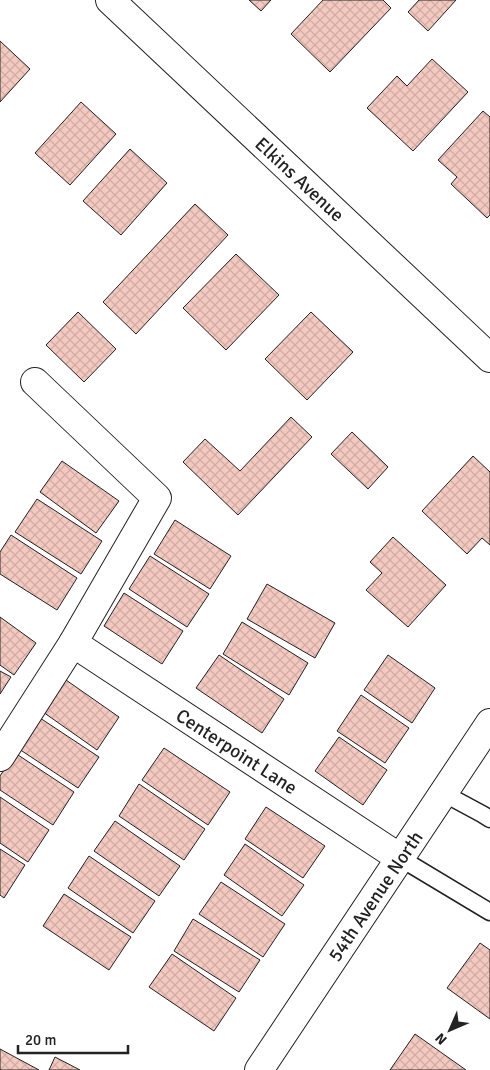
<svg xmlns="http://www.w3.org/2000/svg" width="490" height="1070" font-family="Signika,sans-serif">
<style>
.building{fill:url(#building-cross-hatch);stroke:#222}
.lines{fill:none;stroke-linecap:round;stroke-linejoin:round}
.lane-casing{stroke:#222;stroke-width:19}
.street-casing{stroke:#222;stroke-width:30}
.lane{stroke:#fff;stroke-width:16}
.street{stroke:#fff;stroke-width:28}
.labels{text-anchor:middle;stroke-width:4;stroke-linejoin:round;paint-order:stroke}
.street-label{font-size:19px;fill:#222;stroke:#fff}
</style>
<defs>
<pattern id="building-cross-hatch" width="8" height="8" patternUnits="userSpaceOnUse" patternTransform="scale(1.25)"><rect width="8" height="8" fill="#f3c9c0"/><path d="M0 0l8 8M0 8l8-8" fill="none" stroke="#d0aca5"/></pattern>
</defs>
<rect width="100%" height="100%" fill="#fff"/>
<g class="building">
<path d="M 249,0 L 271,0 L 261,11 Z"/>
<path d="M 323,0 L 383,0 L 391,8 L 330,72 L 291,34 Z"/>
<path d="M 419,0 L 456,0 L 428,31 L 408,12 Z"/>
<path d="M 0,41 L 30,69 L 0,102 Z"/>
<path d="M 432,59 L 468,92 L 413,151 L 367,108 L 397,76 L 407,86 Z"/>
<path d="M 81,102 L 116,134 L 70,185 L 35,153 Z"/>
<path d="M 483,111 L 490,117 L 490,215 L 487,218 L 451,184 L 457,177 L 438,160 Z"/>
<path d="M 130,149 L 167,183 L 121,235 L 83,201 Z"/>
<path d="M 195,204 L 228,235 L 136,334 L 103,302 Z"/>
<path d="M 236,254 L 279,295 L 226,350 L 183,308 Z"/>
<path d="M 78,312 L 116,349 L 84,382 L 46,345 Z"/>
<path d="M 311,312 L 353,352 L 307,400 L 265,359 Z"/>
<path d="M 291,417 L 312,437 L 238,515 L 183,462 L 205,439 L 240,471 Z"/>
<path d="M 352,432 L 388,467 L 368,489 L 331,454 Z"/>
<path d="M 473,456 L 490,472 L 490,545 L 482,538 L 467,554 L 422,511 Z"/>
<path d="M 62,461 L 119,501 L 96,533 L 40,492 Z"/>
<path d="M 37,499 L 102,541 L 81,574 L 15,532 Z"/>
<path d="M 175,520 L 231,556 L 210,589 L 154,554 Z"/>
<path d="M 11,535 L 77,578 L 57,610 L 0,574 L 0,552 Z"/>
<path d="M 393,537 L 446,585 L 408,627 L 366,590 L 382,573 L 370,562 Z"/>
<path d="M 150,556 L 209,594 L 187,627 L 129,589 Z"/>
<path d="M 267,584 L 335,623 L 315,658 L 247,619 Z"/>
<path d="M 124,593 L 183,631 L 162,664 L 104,626 Z"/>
<path d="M 0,617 L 36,643 L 14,675 L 0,665 Z"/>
<path d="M 242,622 L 308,663 L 289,695 L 223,654 Z"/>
<path d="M 219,655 L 284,699 L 262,733 L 196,688 Z"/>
<path d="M 388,655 L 435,688 L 412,723 L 364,690 Z"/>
<path d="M 0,671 L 11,677 L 0,694 Z"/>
<path d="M 66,680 L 119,717 L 97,750 L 43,712 Z"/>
<path d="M 361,695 L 409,728 L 385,763 L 337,731 Z"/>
<path d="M 40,718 L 99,757 L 78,788 L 19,749 Z"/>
<path d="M 339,737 L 387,770 L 363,805 L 315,771 Z"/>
<path d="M 164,748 L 230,792 L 208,825 L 142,780 Z"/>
<path d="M 15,753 L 74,792 L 53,825 L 0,790 L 0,776 Z"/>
<path d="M 139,784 L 205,829 L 184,860 L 119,816 Z"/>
<path d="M 0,797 L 49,830 L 28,862 L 0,843 Z"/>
<path d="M 266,807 L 325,846 L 303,878 L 245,839 Z"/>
<path d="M 115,821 L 180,866 L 159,896 L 94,851 Z"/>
<path d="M 245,844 L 304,885 L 282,916 L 224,875 Z"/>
<path d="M 0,849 L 25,865 L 4,898 L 0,895 Z"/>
<path d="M 89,856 L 155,901 L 133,933 L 68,888 Z"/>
<path d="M 221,882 L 285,924 L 263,957 L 199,914 Z"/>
<path d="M 64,894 L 131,937 L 109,970 L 43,926 Z"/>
<path d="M 193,919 L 260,960 L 239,992 L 174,951 Z"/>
<path d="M 480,943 L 490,950 L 490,1019 L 447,988 Z"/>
<path d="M 172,954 L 236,998 L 214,1031 L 149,987 Z"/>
<path d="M 415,1034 L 466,1070 L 390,1070 Z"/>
<path d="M 0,1049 L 39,1070 L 0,1070 Z"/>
<path d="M 55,1057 L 80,1070 L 49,1070 Z"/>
</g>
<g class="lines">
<g class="lane-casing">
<g id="lane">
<path d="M 443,793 L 482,814 L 490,819"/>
<path d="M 400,858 L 490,912"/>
</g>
</g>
<g class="street-casing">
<g id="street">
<path d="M 110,0 L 490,358"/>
<path d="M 35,382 L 157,498 L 73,643 L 400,858"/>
<path d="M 0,757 L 73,643"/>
<path d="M 259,1070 L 490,723"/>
</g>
</g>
<use href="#lane" class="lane"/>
<use href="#street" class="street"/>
</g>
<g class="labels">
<g class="street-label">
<text transform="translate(300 179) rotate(43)" y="7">Elkins Avenue</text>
<text transform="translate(237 751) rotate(33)" y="7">Centerpoint Lane</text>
<text transform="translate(375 896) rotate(-56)" y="7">54th Avenue North</text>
</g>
</g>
<g transform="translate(450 1030) rotate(225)" stroke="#ffffff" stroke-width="4" paint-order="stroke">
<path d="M0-4L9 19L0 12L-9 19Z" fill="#222222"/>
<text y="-8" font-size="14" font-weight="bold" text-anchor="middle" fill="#222222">N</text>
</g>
<path d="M18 1045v8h110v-8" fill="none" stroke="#222222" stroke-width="2.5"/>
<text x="25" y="1045" font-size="15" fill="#222222" stroke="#ffffff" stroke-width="4" paint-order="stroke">20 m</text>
</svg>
